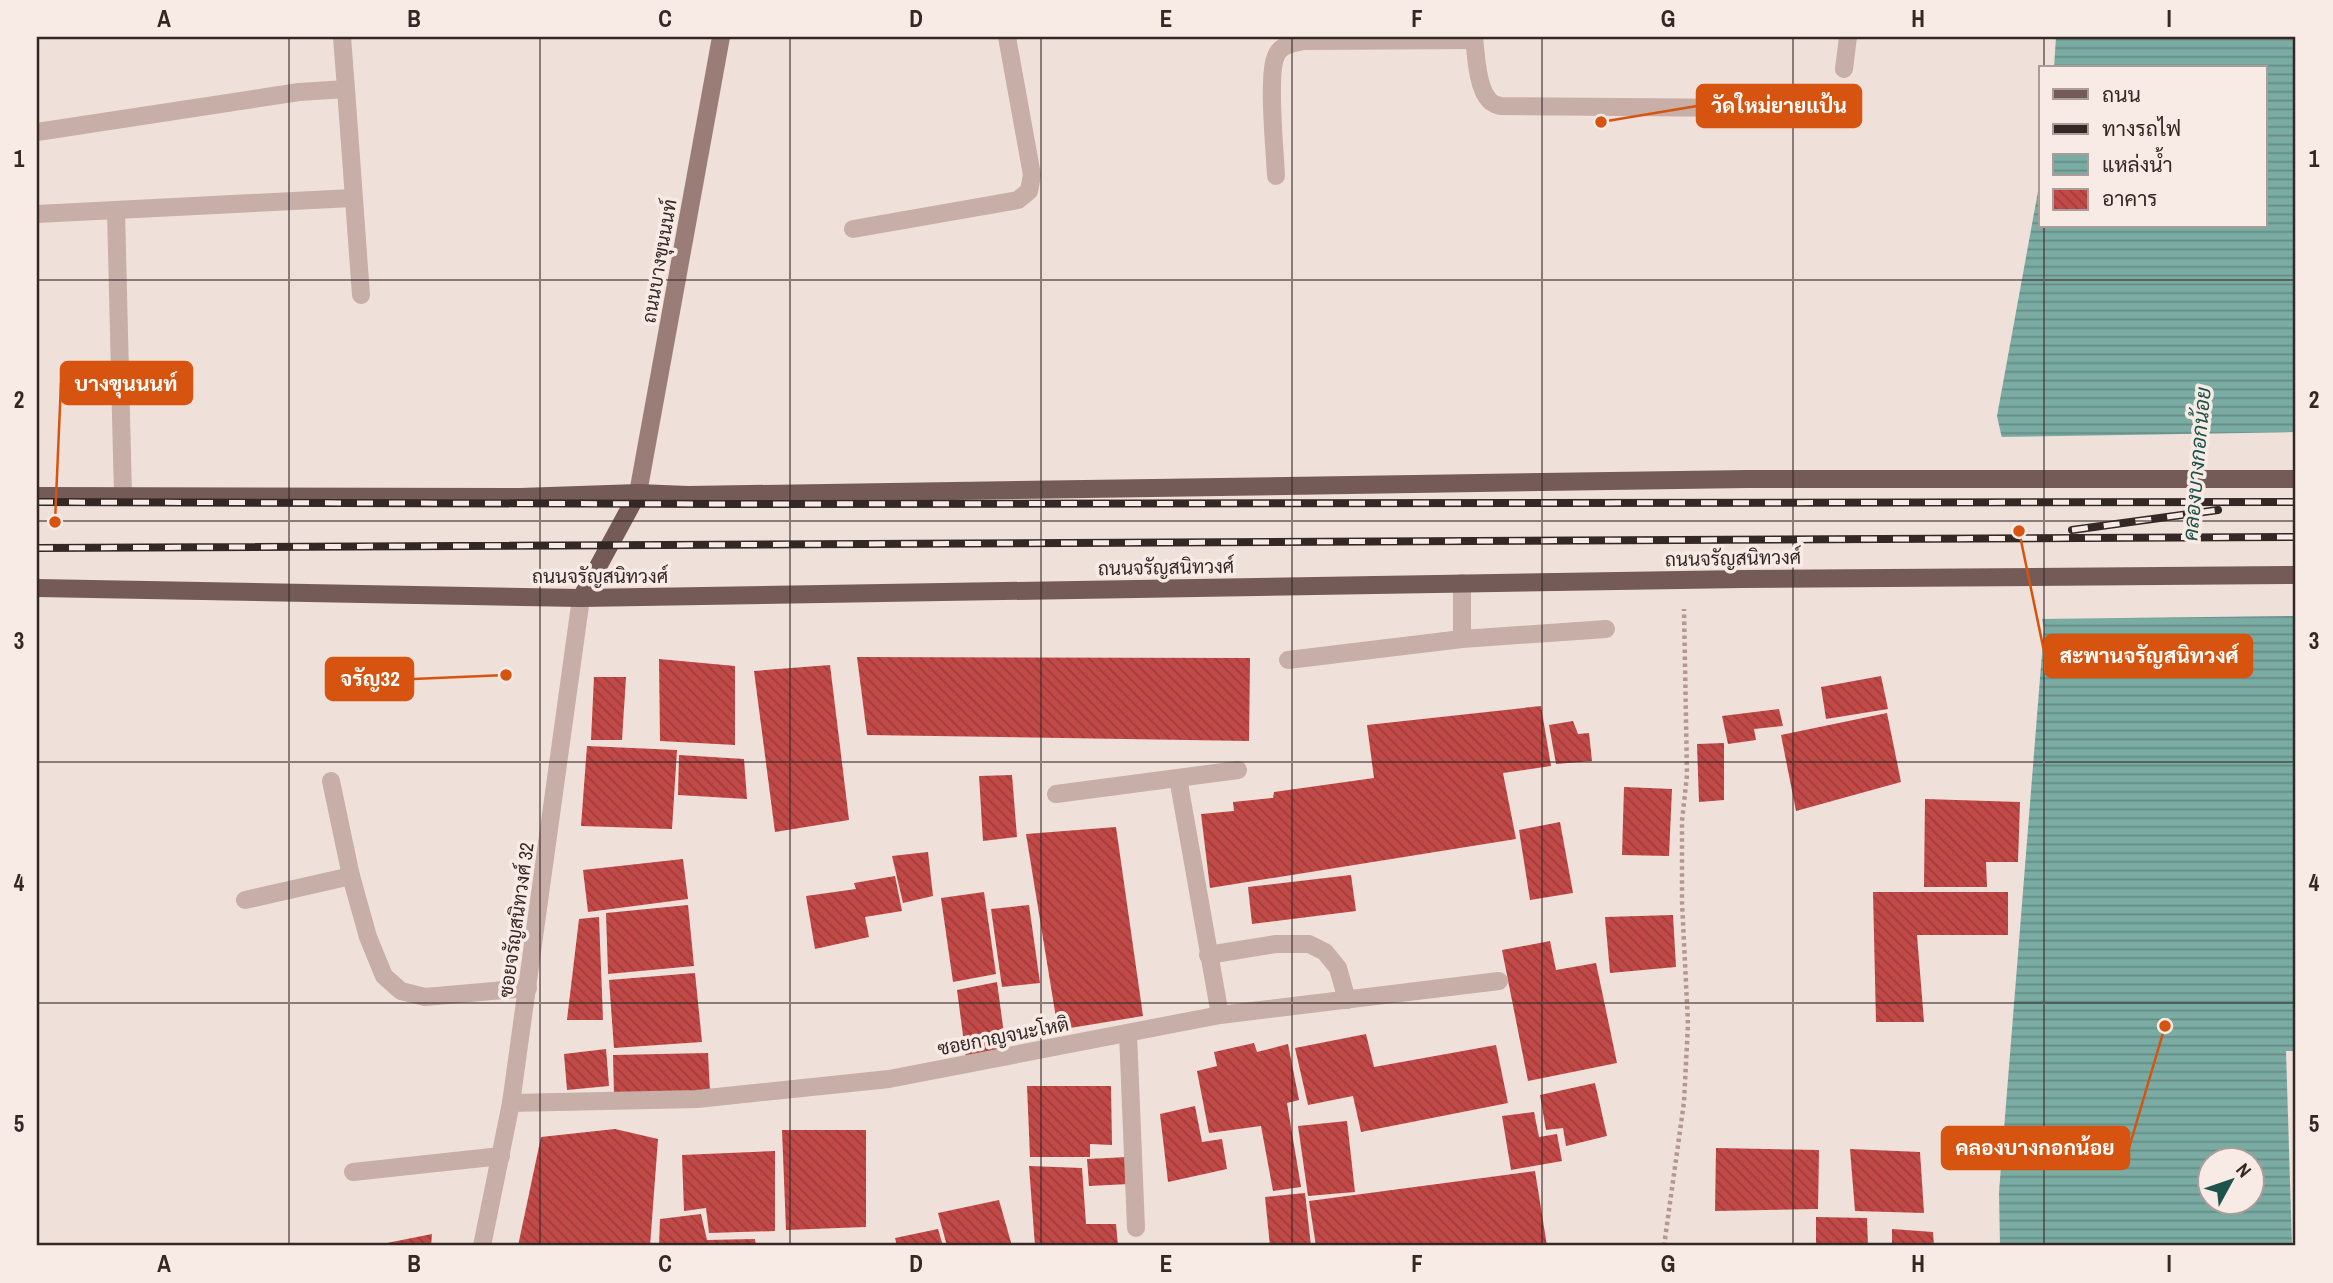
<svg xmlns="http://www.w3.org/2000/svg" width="2333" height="1283" font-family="'Archivo Narrow',Sarabun,sans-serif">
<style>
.water{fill:url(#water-rules);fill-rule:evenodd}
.pier{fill:#f0e0da}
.building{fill:url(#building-back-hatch)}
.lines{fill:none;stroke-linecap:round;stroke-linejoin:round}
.path{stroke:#b39890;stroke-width:4.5;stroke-dasharray:3.5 3.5;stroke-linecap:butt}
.lane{stroke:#c7aea6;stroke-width:18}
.street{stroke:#c7aea6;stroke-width:18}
.secondary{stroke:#9b7d78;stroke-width:18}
.primary{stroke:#755b58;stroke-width:18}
.rail-casing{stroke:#342827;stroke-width:8}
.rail{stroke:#f8ebe5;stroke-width:5;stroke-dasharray:16;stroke-linecap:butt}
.grid{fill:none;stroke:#342827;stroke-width:2;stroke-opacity:0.55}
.labels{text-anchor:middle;stroke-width:7;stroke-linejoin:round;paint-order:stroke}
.street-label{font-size:19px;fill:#342827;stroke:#f8ebe5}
.water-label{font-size:21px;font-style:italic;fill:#1e534b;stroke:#f8ebe5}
.leader{fill:none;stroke:#d6540f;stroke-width:2.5}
.callout-dot{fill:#d6540f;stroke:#f8ebe5;stroke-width:2.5}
.callout{fill:#d6540f;stroke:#d6540f;stroke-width:2.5}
.callout-label{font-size:21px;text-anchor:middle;font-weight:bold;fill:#fff}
.neatline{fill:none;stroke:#342827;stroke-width:2.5}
.grid-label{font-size:23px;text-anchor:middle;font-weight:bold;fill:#342827}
</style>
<defs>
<pattern id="water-rules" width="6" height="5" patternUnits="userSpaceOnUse" patternTransform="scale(1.75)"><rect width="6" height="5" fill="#7aaca3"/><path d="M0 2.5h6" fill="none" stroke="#658c85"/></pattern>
<pattern id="building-back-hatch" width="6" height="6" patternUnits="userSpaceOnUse" patternTransform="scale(1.75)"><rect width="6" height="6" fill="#c14947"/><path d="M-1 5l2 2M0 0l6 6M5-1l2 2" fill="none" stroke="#9e3d3b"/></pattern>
</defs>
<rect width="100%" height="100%" fill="#f0e0da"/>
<path class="water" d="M 2056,37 L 2296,37 L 2296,1051 L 2286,1051 L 2292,1246 L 2000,1246 L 1999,1192 L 2044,628 L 1997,416 L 2041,175 L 2041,226 L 2265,226 L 2265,68 L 2054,68 ZM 2210,1160 L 2252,1160 L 2252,1202 L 2210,1202 Z"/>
<path class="pier" d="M 2296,432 L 2296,616 L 2038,619 L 1998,437 Z"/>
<g class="building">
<path d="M 857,657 L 1250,658 L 1249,741 L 867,735 Z"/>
<path d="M 659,659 L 735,666 L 735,745 L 660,741 Z"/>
<path d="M 830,665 L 849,820 L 775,832 L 754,671 Z"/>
<path d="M 1881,676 L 1888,709 L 1826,719 L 1821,687 Z"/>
<path d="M 594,677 L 626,677 L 622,740 L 591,740 Z"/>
<path d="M 1541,706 L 1551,766 L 1503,773 L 1516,839 L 1210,888 L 1201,814 L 1234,811 L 1233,802 L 1273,798 L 1274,792 L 1374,778 L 1367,725 Z"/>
<path d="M 1779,709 L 1783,726 L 1754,729 L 1756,740 L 1728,744 L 1722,716 Z"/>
<path d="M 1887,713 L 1901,782 L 1796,811 L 1781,735 Z"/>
<path d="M 1573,721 L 1578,734 L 1589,733 L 1592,761 L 1556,764 L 1549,725 Z"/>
<path d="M 1724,743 L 1724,800 L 1699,802 L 1697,744 Z"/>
<path d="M 587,746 L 677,750 L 672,829 L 581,826 Z"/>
<path d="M 679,755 L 744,759 L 747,799 L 678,795 Z"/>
<path d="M 1012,775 L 1017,837 L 983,841 L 979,776 Z"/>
<path d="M 1624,787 L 1672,789 L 1669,856 L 1622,855 Z"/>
<path d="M 1925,799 L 2020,802 L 2018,862 L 1986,862 L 1987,887 L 1924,887 Z"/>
<path d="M 1560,822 L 1573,893 L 1530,900 L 1519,830 Z"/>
<path d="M 1116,827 L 1143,1016 L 1058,1030 L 1026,834 Z"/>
<path d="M 928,852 L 933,896 L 903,903 L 892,856 Z"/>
<path d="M 683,859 L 688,899 L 588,912 L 583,870 Z"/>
<path d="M 1351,875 L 1356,911 L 1252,924 L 1248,887 Z"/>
<path d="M 895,876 L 902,911 L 865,917 L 869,937 L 815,949 L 806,896 L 856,889 L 854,883 Z"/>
<path d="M 984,892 L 996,974 L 953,982 L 941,898 Z"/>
<path d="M 1873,892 L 2008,892 L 2008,935 L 1917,935 L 1924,1022 L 1876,1022 Z"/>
<path d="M 688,905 L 694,966 L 608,974 L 606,913 Z"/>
<path d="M 1029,905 L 1040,983 L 1002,987 L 991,909 Z"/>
<path d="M 1673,915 L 1676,967 L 1610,973 L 1605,917 Z"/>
<path d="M 599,917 L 603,1020 L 567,1020 L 579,919 Z"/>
<path d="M 1550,941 L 1556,970 L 1596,963 L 1617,1063 L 1528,1081 L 1502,950 Z"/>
<path d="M 695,973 L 702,1042 L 614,1048 L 609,980 Z"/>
<path d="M 997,982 L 1006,1049 L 966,1058 L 957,990 Z"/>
<path d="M 1366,1034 L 1374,1067 L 1496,1045 L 1508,1103 L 1361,1132 L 1353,1096 L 1308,1105 L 1295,1048 Z"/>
<path d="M 1254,1043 L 1257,1052 L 1288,1044 L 1299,1100 L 1287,1103 L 1301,1187 L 1273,1191 L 1261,1126 L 1209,1133 L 1197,1071 L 1217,1066 L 1214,1052 Z"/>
<path d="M 606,1049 L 609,1086 L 567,1090 L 564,1054 Z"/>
<path d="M 708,1053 L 710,1092 L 614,1095 L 613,1055 Z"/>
<path d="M 1595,1083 L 1607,1136 L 1566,1146 L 1563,1128 L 1546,1130 L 1540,1095 Z"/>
<path d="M 1027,1086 L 1111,1086 L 1112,1145 L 1090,1144 L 1090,1157 L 1030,1157 Z"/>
<path d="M 1195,1106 L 1202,1142 L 1222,1139 L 1227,1169 L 1168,1182 L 1160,1114 Z"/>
<path d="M 1534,1112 L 1539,1137 L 1557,1134 L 1562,1161 L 1511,1170 L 1502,1116 Z"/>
<path d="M 1347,1121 L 1355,1192 L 1308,1196 L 1298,1126 Z"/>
<path d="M 615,1129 L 658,1139 L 650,1246 L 518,1246 L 541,1137 Z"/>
<path d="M 782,1130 L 866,1130 L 866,1227 L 786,1230 Z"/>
<path d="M 1716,1148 L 1819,1150 L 1818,1209 L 1715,1211 Z"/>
<path d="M 1850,1149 L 1920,1152 L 1924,1213 L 1855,1211 Z"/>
<path d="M 775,1151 L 775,1231 L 709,1233 L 706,1208 L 684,1211 L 682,1155 Z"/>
<path d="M 1128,1157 L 1129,1184 L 1089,1186 L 1087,1159 Z"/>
<path d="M 1029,1166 L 1082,1168 L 1086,1224 L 1116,1224 L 1118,1246 L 1035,1246 Z"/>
<path d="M 1535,1171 L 1547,1246 L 1316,1246 L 1309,1201 Z"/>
<path d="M 1305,1193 L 1311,1246 L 1270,1246 L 1265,1197 Z"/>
<path d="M 999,1200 L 1012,1246 L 947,1246 L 938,1213 Z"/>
<path d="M 701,1214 L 707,1240 L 755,1239 L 756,1246 L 659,1246 L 660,1219 Z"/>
<path d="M 1816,1217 L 1867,1218 L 1868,1246 L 1816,1246 Z"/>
<path d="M 938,1229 L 943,1246 L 897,1246 L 895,1238 Z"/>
<path d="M 1892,1229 L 1933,1232 L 1934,1246 L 1892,1246 Z"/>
<path d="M 432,1234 L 431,1246 L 377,1246 L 377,1245 Z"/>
</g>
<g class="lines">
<path class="path" d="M 1664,1246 L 1684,1102 L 1688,1024 L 1682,902 L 1682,821 L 1687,775 L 1684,609"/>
<g class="lane">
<path d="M 342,37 L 346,89"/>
<path d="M 1474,37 C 1476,54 1477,89 1490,101 C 1493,104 1497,105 1500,106 L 1747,108"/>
<path d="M 1844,69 L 1848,37"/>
<path d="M 37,132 L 299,92 L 346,89 L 361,295"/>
<path d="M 1276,176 C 1275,151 1267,75 1276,56 C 1280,45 1293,43 1303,41 L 1474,40"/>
<path d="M 116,211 L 123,496"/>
<path d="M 37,214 L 352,198"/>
<path d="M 1462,639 L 1606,629"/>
<path d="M 1288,660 L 1462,639 L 1462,583"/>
<path d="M 1178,778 L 1220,1015"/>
<path d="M 1056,794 L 1238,770"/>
<path d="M 1208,955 L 1276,944 L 1309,944 L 1325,952 L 1338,968 L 1347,1000"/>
</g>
<g class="street">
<path d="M 853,229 L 1018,200 L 1029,191 L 1032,175 L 1007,37"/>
<path d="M 331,781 L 351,876 L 368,937 L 384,976 L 401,991 L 425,997 L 528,988"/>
<path d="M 245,900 L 351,876"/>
<path d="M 1128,1033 L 1136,1228"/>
<path d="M 511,1103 L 697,1099 L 889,1079 L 1220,1015 L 1499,981"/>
<path d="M 353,1172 L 501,1156"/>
<path d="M 482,1246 L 511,1103 L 581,598"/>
</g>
<path class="secondary" d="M 638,493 L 721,37"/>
<g class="primary">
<path d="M 37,496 L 520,497 L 638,493 L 688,495 L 1747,479 L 2296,479"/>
<path d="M 37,588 L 581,598 L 1743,579 L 2296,575"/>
<path d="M 581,598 L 638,493"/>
</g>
<g class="rail-casing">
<g id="rail">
<path d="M 37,502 L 725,504 L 2296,502"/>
<path d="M 2072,530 L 2218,510"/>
<path d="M 37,548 L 2296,537"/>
</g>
</g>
<use href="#rail" class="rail"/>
</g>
<path class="grid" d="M 289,37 L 289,1246M 540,37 L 540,1246M 790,37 L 790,1246M 1041,37 L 1041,1246M 1292,37 L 1292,1246M 1542,37 L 1542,1246M 1793,37 L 1793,1246M 2044,37 L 2044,68M 2044,226 L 2044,1246M 37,280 L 2296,280M 37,521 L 2296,521M 37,762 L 2296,762M 37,1003 L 2296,1003"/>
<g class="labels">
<g class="street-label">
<text transform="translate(659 261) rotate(-80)" y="7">ถนนบางขุนนนท์</text>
<text transform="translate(1733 558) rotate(-1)" y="7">ถนนจรัญสนิทวงศ์</text>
<text transform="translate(1166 567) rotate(-1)" y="7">ถนนจรัญสนิทวงศ์</text>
<text x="600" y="583">ถนนจรัญสนิทวงศ์</text>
<text transform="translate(516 920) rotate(-82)" y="7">ซอยจรัญสนิทวงศ์ 32</text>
<text transform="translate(1003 1036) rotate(-11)" y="7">ซอยกาญจนะโหติ</text>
</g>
<g class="water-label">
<text transform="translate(2197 464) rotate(-85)" y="7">คลองบางกอกน้อย</text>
</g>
</g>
<path class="leader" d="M1601 122L1697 106M55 522L61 383M2019 531L2045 656M506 675L413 679M2165 1026L2129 1148"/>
<g class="callout-dot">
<circle cx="1601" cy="122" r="7"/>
<circle cx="55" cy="522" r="7"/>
<circle cx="2019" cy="531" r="7"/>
<circle cx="506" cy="675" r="7"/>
<circle cx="2165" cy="1026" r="7"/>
</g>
<g class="callout">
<rect x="1697" y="85" width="164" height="42" rx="7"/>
<rect x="61" y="362" width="131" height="42" rx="7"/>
<rect x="2045" y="635" width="207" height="42" rx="7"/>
<rect x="326" y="658" width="87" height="42" rx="7"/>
<rect x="1942" y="1127" width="187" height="42" rx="7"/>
</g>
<g class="callout-label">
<text x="1779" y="113">วัดใหม่ยายแป้น</text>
<text x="126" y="391">บางขุนนนท์</text>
<text x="2149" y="663">สะพานจรัญสนิทวงศ์</text>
<text x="370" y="686">จรัญ32</text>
<text x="2035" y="1155">คลองบางกอกน้อย</text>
</g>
<rect width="2333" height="1283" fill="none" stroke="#f8ebe5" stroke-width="77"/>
<rect x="2039" y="66" width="228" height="161" fill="#f8ebe5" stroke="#aa9d99" stroke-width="2"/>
<rect x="2053" y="89" width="35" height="10" fill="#755b58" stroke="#aa9d99" stroke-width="2"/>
<text x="2102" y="102" font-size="21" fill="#342827">ถนน</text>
<rect x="2053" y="124" width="35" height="10" fill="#342827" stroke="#aa9d99" stroke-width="2"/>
<text x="2102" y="136" font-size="21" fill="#342827">ทางรถไฟ</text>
<rect x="2053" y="154" width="35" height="21" fill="url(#water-rules)" stroke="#aa9d99" stroke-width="2"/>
<text x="2102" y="172" font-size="21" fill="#342827">แหล่งน้ำ</text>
<rect x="2053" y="189" width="35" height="21" fill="url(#building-back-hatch)" stroke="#aa9d99" stroke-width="2"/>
<text x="2102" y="206" font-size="21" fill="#342827">อาคาร</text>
<g transform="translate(2231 1181) rotate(50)"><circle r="33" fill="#f8ebe5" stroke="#aa9d99" stroke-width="2"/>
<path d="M0-5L12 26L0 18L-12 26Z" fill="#1e534b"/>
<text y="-10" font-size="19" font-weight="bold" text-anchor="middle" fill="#342827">N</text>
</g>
<rect x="38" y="38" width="2256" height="1206" class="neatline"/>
<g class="grid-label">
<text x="164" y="27">A</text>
<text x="414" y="27">B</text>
<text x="665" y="27">C</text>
<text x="916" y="27">D</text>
<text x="1166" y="27">E</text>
<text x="1417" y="27">F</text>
<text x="1668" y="27">G</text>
<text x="1918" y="27">H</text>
<text x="2169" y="27">I</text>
<text x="19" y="167">1</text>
<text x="2314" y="167">1</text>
<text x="19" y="408">2</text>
<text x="2314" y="408">2</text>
<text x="19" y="649">3</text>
<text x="2314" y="649">3</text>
<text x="19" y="891">4</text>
<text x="2314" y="891">4</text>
<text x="19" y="1132">5</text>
<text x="2314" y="1132">5</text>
<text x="164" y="1272">A</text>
<text x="414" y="1272">B</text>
<text x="665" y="1272">C</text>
<text x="916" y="1272">D</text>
<text x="1166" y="1272">E</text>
<text x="1417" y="1272">F</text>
<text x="1668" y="1272">G</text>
<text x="1918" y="1272">H</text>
<text x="2169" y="1272">I</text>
</g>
</svg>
